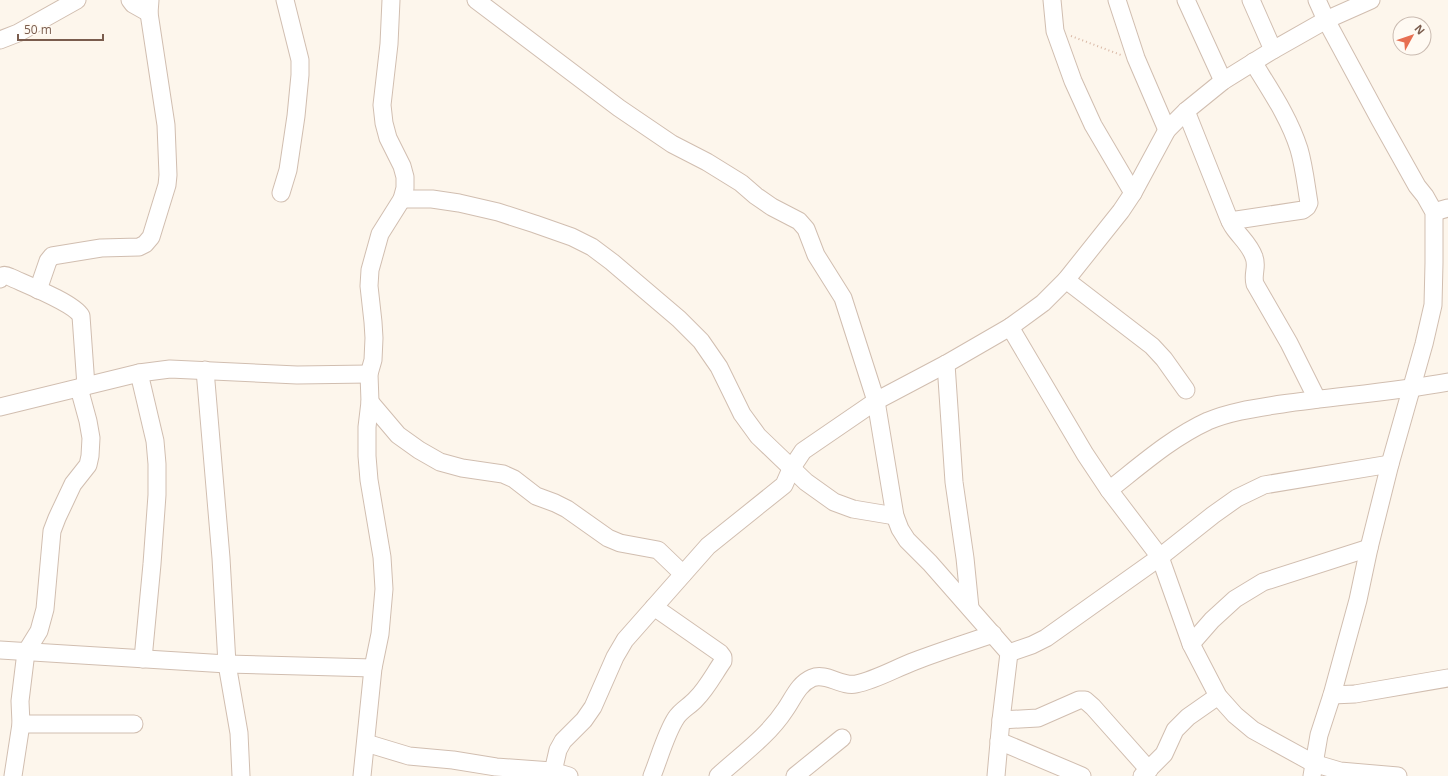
<svg xmlns="http://www.w3.org/2000/svg" width="1448" height="776" font-family="'Open Sans',sans-serif">
<style>
.lines{fill:none;stroke-linecap:round;stroke-linejoin:round}
.minor-casing{stroke:#d1beb0;stroke-width:19}
.path{stroke:#d9b8a5;stroke-width:2;stroke-dasharray:1 3;stroke-linecap:butt}
.minor{stroke:#fff;stroke-width:17}
</style>
<rect width="100%" height="100%" fill="#fdf6ec"/>
<g class="lines">
<g class="minor-casing">
<g id="minor">
<path d="M 130,0 L 133,4 L 149,13"/>
<path d="M 476,0 L 619,108 L 672,144 L 707,162 L 741,183 L 756,196 L 772,207 L 799,221 L 806,229 L 816,255 L 843,298 L 876,401 L 895,516 L 900,529 L 907,540 L 930,563 L 1009,653 L 1001,720 L 996,776"/>
<path d="M 1052,0 L 1055,31 L 1073,81 L 1093,125 L 1133,193"/>
<path d="M 1117,0 L 1136,58 L 1167,130"/>
<path d="M 1186,0 L 1223,81"/>
<path d="M 1251,0 L 1273,50"/>
<path d="M 0,40 L 18,33 L 77,0"/>
<path d="M 1186,111 L 1227,214 C 1229,219 1231,224 1234,228 C 1241,238 1250,245 1254,257 C 1258,267 1252,274 1255,284 L 1289,343 L 1317,399"/>
<path d="M 281,193 L 288,170 L 296,116 L 300,75 L 300,60 L 285,0"/>
<path d="M 402,199 L 432,199 L 459,203 L 498,212 L 535,224 L 572,237 L 592,247 L 612,262 L 679,319 L 701,341 L 719,367 L 742,414 L 758,436 L 806,482 L 834,502 L 853,509 L 895,516"/>
<path d="M 1434,212 L 1448,208"/>
<path d="M 1230,221 L 1303,210 L 1307,207 L 1309,203 C 1306,185 1304,166 1299,149 C 1289,117 1270,90 1253,62"/>
<path d="M 0,279 C 3,274 6,275 10,277 C 25,284 74,303 81,316 L 86,386"/>
<path d="M 1066,280 L 1152,346 L 1164,359 L 1186,390"/>
<path d="M 38,290 L 48,261 L 52,256 L 101,248 L 139,247 L 145,244 L 151,237 L 167,185 L 168,175 L 166,125 L 149,13 L 150,0"/>
<path d="M 1010,327 L 1085,454 L 1109,490 L 1160,557 L 1191,644 L 1218,696 L 1235,715 L 1253,730 L 1313,763 L 1340,771 L 1398,776"/>
<path d="M 946,364 L 954,482 L 965,558 L 970,608"/>
<path d="M 205,370 L 221,558 L 227,664 L 239,733 L 241,776"/>
<path d="M 139,373 L 155,441 L 157,464 L 157,495 L 152,564 L 143,659"/>
<path d="M 370,402 L 398,435 L 419,450 L 440,462 L 462,468 L 503,474 L 514,479 L 536,496 L 555,503 L 567,509 L 608,538 L 620,543 L 658,550 L 683,574"/>
<path d="M 0,407 L 139,373 L 170,369 L 297,375 L 369,374"/>
<path d="M 1109,490 C 1141,465 1171,438 1208,421 C 1232,411 1257,408 1282,404 C 1337,396 1393,392 1448,382"/>
<path d="M 1191,644 L 1212,620 L 1235,599 L 1263,582 L 1369,548"/>
<path d="M 0,650 L 227,664 L 373,668"/>
<path d="M 1009,653 L 1032,645 L 1046,638 L 1160,557 L 1213,515 L 1237,498 L 1264,485 L 1390,464"/>
<path d="M 1332,695 L 1355,694 L 1448,678"/>
<path d="M 1001,720 L 1038,718 L 1079,700 L 1085,700 L 1093,707 L 1149,770"/>
<path d="M 21,724 L 134,724"/>
<path d="M 999,741 L 1082,776"/>
<path d="M 366,743 L 409,756 L 453,760 L 496,767 L 552,771 L 569,776"/>
<path d="M 13,776 L 21,724 L 20,701 L 26,652 L 39,631 L 45,609 L 52,531 L 57,518 L 73,484 L 88,465 L 90,456 L 91,438 L 88,421 L 79,388"/>
<path d="M 362,776 L 373,668 L 380,634 L 384,589 L 382,557 L 369,480 L 367,456 L 367,427 L 370,402 L 369,374 L 373,360 L 374,338 L 373,322 L 369,286 L 370,270 L 380,234 L 402,199 L 405,188 L 405,177 L 402,166 L 388,138 L 384,123 L 382,105 L 389,44 L 391,0"/>
<path d="M 552,776 L 558,750 L 563,741 L 584,720 L 593,707 L 615,657 L 625,640 L 708,546 L 784,485 L 791,469 L 803,451 L 876,401 L 946,364 L 1010,327 L 1043,303 L 1066,280 L 1121,211 L 1133,193 L 1167,130 L 1186,111 L 1223,81 L 1273,50 L 1326,20 L 1371,0"/>
<path d="M 652,776 C 659,759 666,733 676,718 C 681,710 690,706 696,699 C 707,688 714,674 723,661 L 723,657 L 720,653 L 654,607"/>
<path d="M 718,776 C 741,755 768,736 785,710 C 793,699 798,684 812,678 C 826,672 841,687 856,684 C 876,680 896,668 915,661 C 941,651 967,643 993,634"/>
<path d="M 795,776 L 842,738"/>
<path d="M 1142,776 L 1164,754 L 1175,730 L 1188,717 L 1218,696"/>
<path d="M 1312,776 L 1319,735 L 1332,695 L 1358,600 L 1369,548 L 1390,464 L 1424,344 L 1433,305 L 1434,263 L 1434,212 L 1425,196 L 1417,186 L 1380,120 L 1326,20 L 1317,0"/>
</g>
</g>
<path class="path" d="M 1071,36 L 1121,55"/>
<use href="#minor" class="minor"/>
</g>
<g transform="translate(1412 36) rotate(50)"><circle r="19" fill="#fffaf3" stroke="#cabbb1"/>
<path d="M0-3L7 15L0 10L-7 15Z" fill="#e76f51"/>
<text y="-6" font-size="11" font-weight="bold" text-anchor="middle" fill="#7a5c4d">N</text>
</g>
<path d="M18 34v6h85v-6" fill="none" stroke="#7a5c4d" stroke-width="2"/>
<text x="24" y="34" font-size="12" fill="#7a5c4d" stroke="#fffaf3" stroke-width="3" paint-order="stroke">50 m</text>
</svg>
